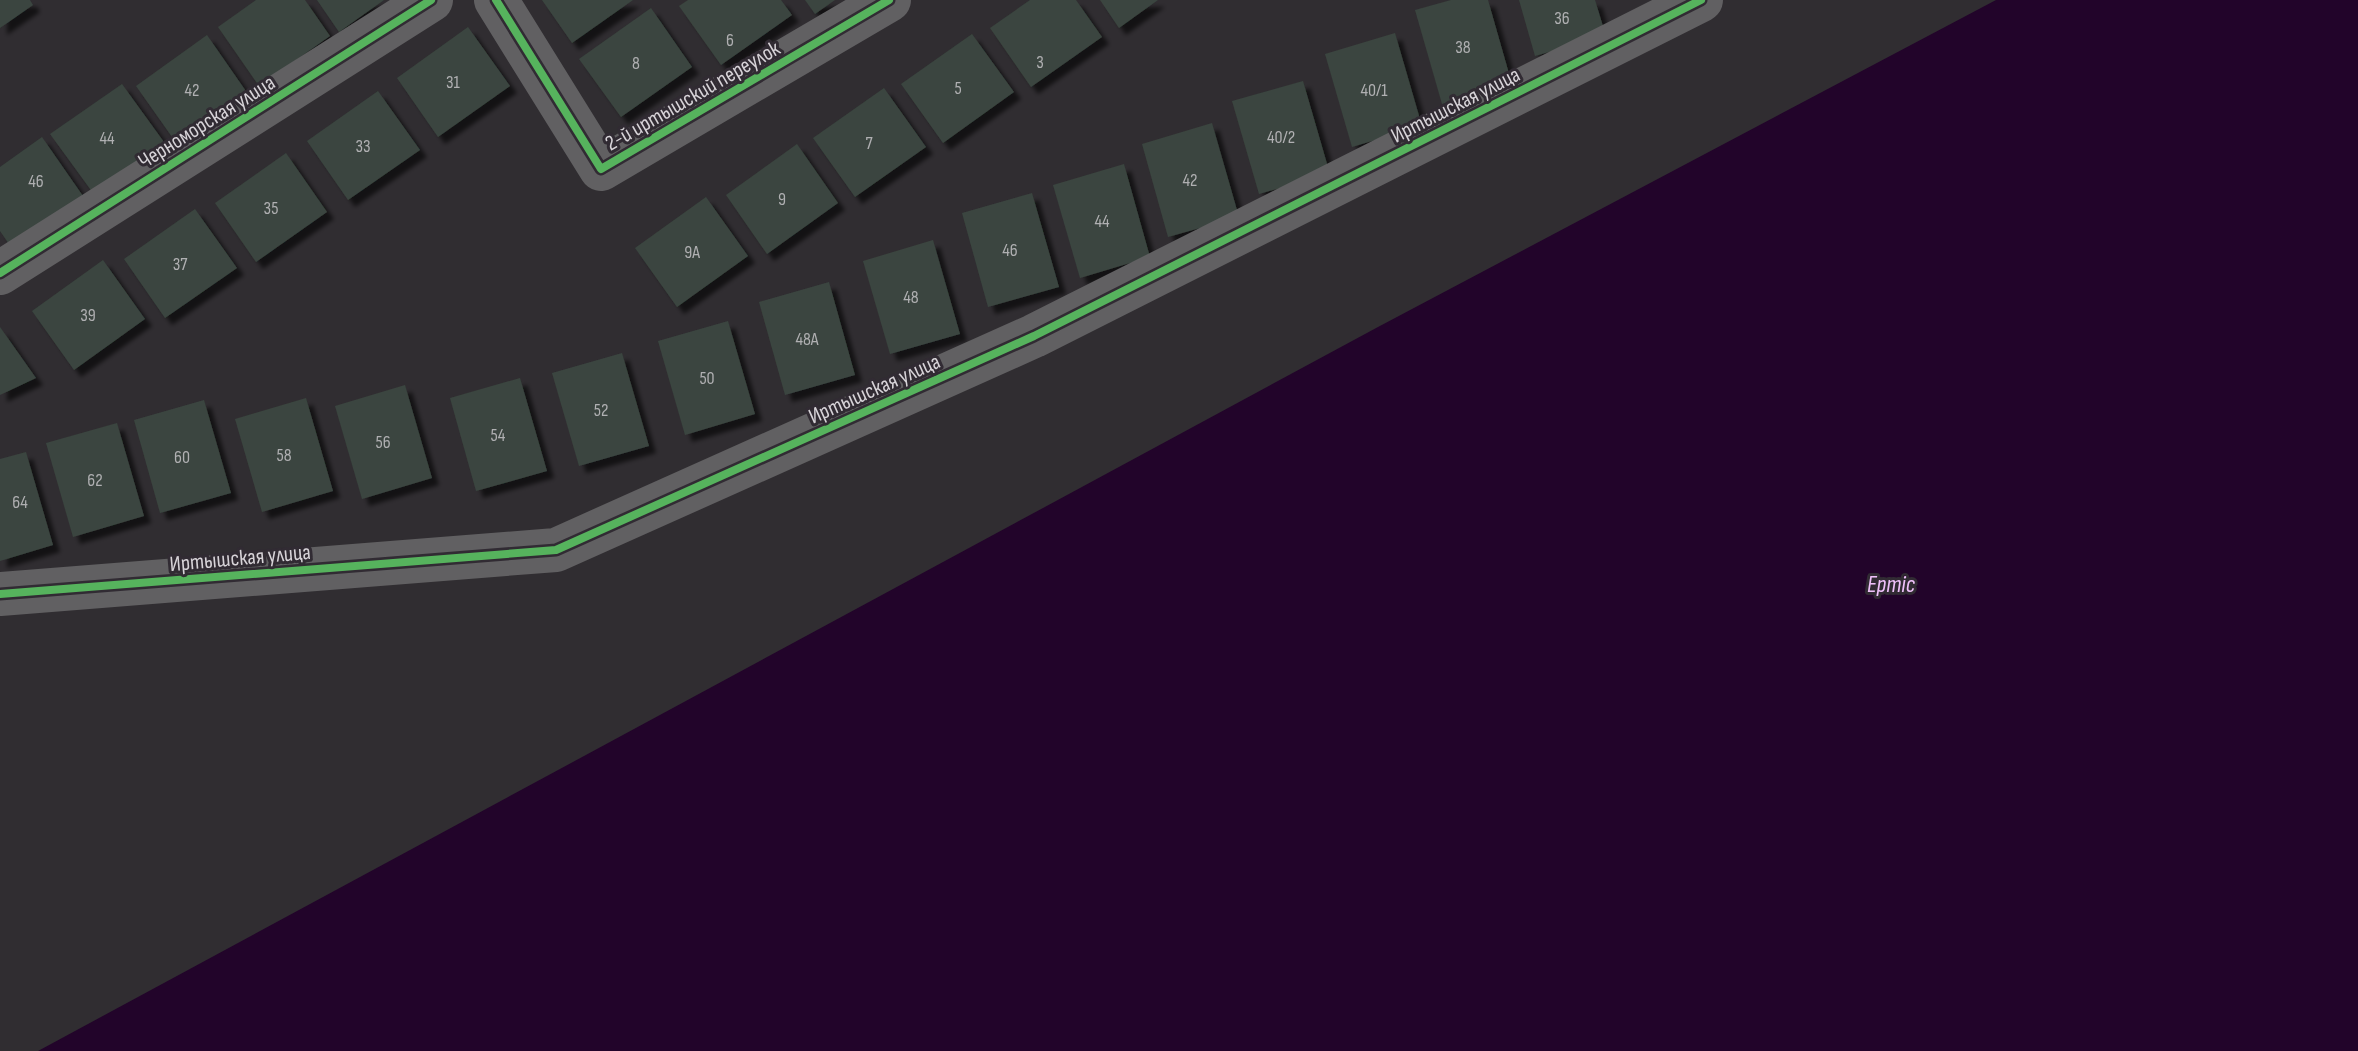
<svg xmlns="http://www.w3.org/2000/svg" width="2358" height="1051" font-family="'Sofia Sans Condensed',sans-serif">
<style>
.water{fill:#22042a}
.building{fill:#3a453f;filter:url(#shadow)}
.lines{fill:none;stroke-linecap:round;stroke-linejoin:round}
.minor{stroke:#616062;stroke-width:44}
.cycleway-casing{stroke:#312b33;stroke-width:13}
.cycleway{stroke:#56b35d;stroke-width:8}
.labels{text-anchor:middle;stroke-width:6;stroke-linejoin:round;paint-order:stroke}
.number-label{font-size:18px;fill:#b0b0b2}
.street-label{font-size:22px;fill:#d7d3d8;stroke:#312b33}
.water-label{font-size:24px;font-style:italic;fill:#efc0fa;stroke:#312b33}
</style>
<defs>
<filter id="shadow"><feDropShadow dx="7" dy="7" stdDeviation="2" flood-color="#0009"/></filter>
</defs>
<rect width="100%" height="100%" fill="#302d31"/>
<path class="water" d="M 1996,0 L 2358,0 L 2358,1051 L 38,1051 L 1378,327 Z"/>
<g class="building">
<path d="M 0,0 L 30,0 L 33,5 L 0,28 Z"/>
<path d="M 256,0 L 305,0 L 330,36 L 259,86 L 218,27 Z"/>
<path d="M 317,0 L 384,0 L 339,32 Z"/>
<path d="M 542,0 L 633,0 L 572,43 Z"/>
<path d="M 688,0 L 781,0 L 792,15 L 721,65 L 679,6 Z"/>
<path d="M 805,0 L 835,0 L 815,14 Z"/>
<path d="M 1030,0 L 1076,0 L 1102,37 L 1031,87 L 990,28 Z"/>
<path d="M 1100,0 L 1158,0 L 1119,28 Z"/>
<path d="M 1451,0 L 1488,0 L 1512,84 L 1442,104 L 1415,10 Z"/>
<path d="M 1519,0 L 1595,0 L 1606,36 L 1535,56 Z"/>
<path d="M 651,8 L 692,67 L 621,117 L 579,59 Z"/>
<path d="M 468,27 L 510,86 L 438,137 L 397,78 Z"/>
<path d="M 1395,33 L 1422,126 L 1352,147 L 1325,54 Z"/>
<path d="M 972,34 L 1014,92 L 943,143 L 901,84 Z"/>
<path d="M 207,35 L 248,94 L 177,144 L 136,86 Z"/>
<path d="M 1303,81 L 1330,174 L 1259,194 L 1232,101 Z"/>
<path d="M 122,84 L 164,142 L 93,193 L 50,134 Z"/>
<path d="M 884,88 L 926,147 L 855,197 L 813,138 Z"/>
<path d="M 378,91 L 420,150 L 348,200 L 307,141 Z"/>
<path d="M 1212,123 L 1239,217 L 1168,237 L 1142,144 Z"/>
<path d="M 42,137 L 83,196 L 11,247 L 0,231 L 0,167 Z"/>
<path d="M 797,144 L 838,203 L 767,254 L 726,195 Z"/>
<path d="M 286,153 L 327,212 L 256,262 L 215,203 Z"/>
<path d="M 1124,164 L 1150,257 L 1080,278 L 1053,185 Z"/>
<path d="M 1032,193 L 1059,287 L 988,307 L 962,213 Z"/>
<path d="M 706,197 L 748,256 L 677,307 L 635,248 Z"/>
<path d="M 195,209 L 237,268 L 165,318 L 124,259 Z"/>
<path d="M 933,240 L 960,334 L 890,354 L 863,261 Z"/>
<path d="M 103,260 L 145,319 L 74,370 L 32,311 Z"/>
<path d="M 829,282 L 855,375 L 785,395 L 759,302 Z"/>
<path d="M 728,321 L 755,414 L 685,435 L 658,341 Z"/>
<path d="M 0,327 L 36,378 L 0,395 Z"/>
<path d="M 622,353 L 649,446 L 579,466 L 552,373 Z"/>
<path d="M 520,378 L 547,471 L 476,491 L 450,398 Z"/>
<path d="M 405,385 L 432,478 L 362,499 L 335,406 Z"/>
<path d="M 306,398 L 333,491 L 262,512 L 235,419 Z"/>
<path d="M 204,400 L 231,493 L 160,513 L 134,420 Z"/>
<path d="M 117,423 L 144,516 L 73,537 L 46,443 Z"/>
<path d="M 26,452 L 53,545 L 0,561 L 0,459 Z"/>
</g>
<g class="lines">
<g class="minor">
<path d="M 496,0 L 601,169 L 889,0"/>
<path d="M 0,273 L 431,0"/>
<path d="M 0,594 L 556,550 L 1034,336 L 1701,0"/>
</g>
<g class="cycleway-casing">
<g id="cycleway">
<path d="M 496,0 L 601,169 L 889,0"/>
<path d="M 0,273 L 431,0"/>
<path d="M 0,594 L 556,550 L 1034,336 L 1701,0"/>
</g>
</g>
<use href="#cycleway" class="cycleway"/>
</g>
<g class="labels">
<g class="number-label">
<text x="1562" y="24">36</text>
<text x="730" y="46">6</text>
<text x="1463" y="53">38</text>
<text x="1040" y="68">3</text>
<text x="636" y="69">8</text>
<text x="453" y="88">31</text>
<text x="958" y="94">5</text>
<text x="192" y="96">42</text>
<text x="1374" y="96">40/1</text>
<text x="1281" y="143">40/2</text>
<text x="107" y="144">44</text>
<text x="869" y="149">7</text>
<text x="363" y="152">33</text>
<text x="1190" y="186">42</text>
<text x="36" y="187">46</text>
<text x="782" y="205">9</text>
<text x="271" y="214">35</text>
<text x="1102" y="227">44</text>
<text x="1010" y="256">46</text>
<text x="692" y="258">9А</text>
<text x="180" y="270">37</text>
<text x="911" y="303">48</text>
<text x="88" y="321">39</text>
<text x="807" y="345">48А</text>
<text x="707" y="384">50</text>
<text x="601" y="416">52</text>
<text x="498" y="441">54</text>
<text x="383" y="448">56</text>
<text x="284" y="461">58</text>
<text x="182" y="463">60</text>
<text x="95" y="486">62</text>
<text x="20" y="508">64</text>
</g>
<g class="street-label">
<text transform="translate(692 95) rotate(-30)" y="8">2-й иртышский переулок</text>
<text transform="translate(1455 104) rotate(-27)" y="8">Иртышская улица</text>
<text transform="translate(206 121) rotate(-32)" y="8">Черноморская улица</text>
<text transform="translate(874 388) rotate(-24)" y="8">Иртышская улица</text>
<text transform="translate(240 557) rotate(-5)" y="8">Иртышская улица</text>
</g>
<g class="water-label">
<text x="1891" y="592">Ертіс</text>
</g>
</g>
</svg>
